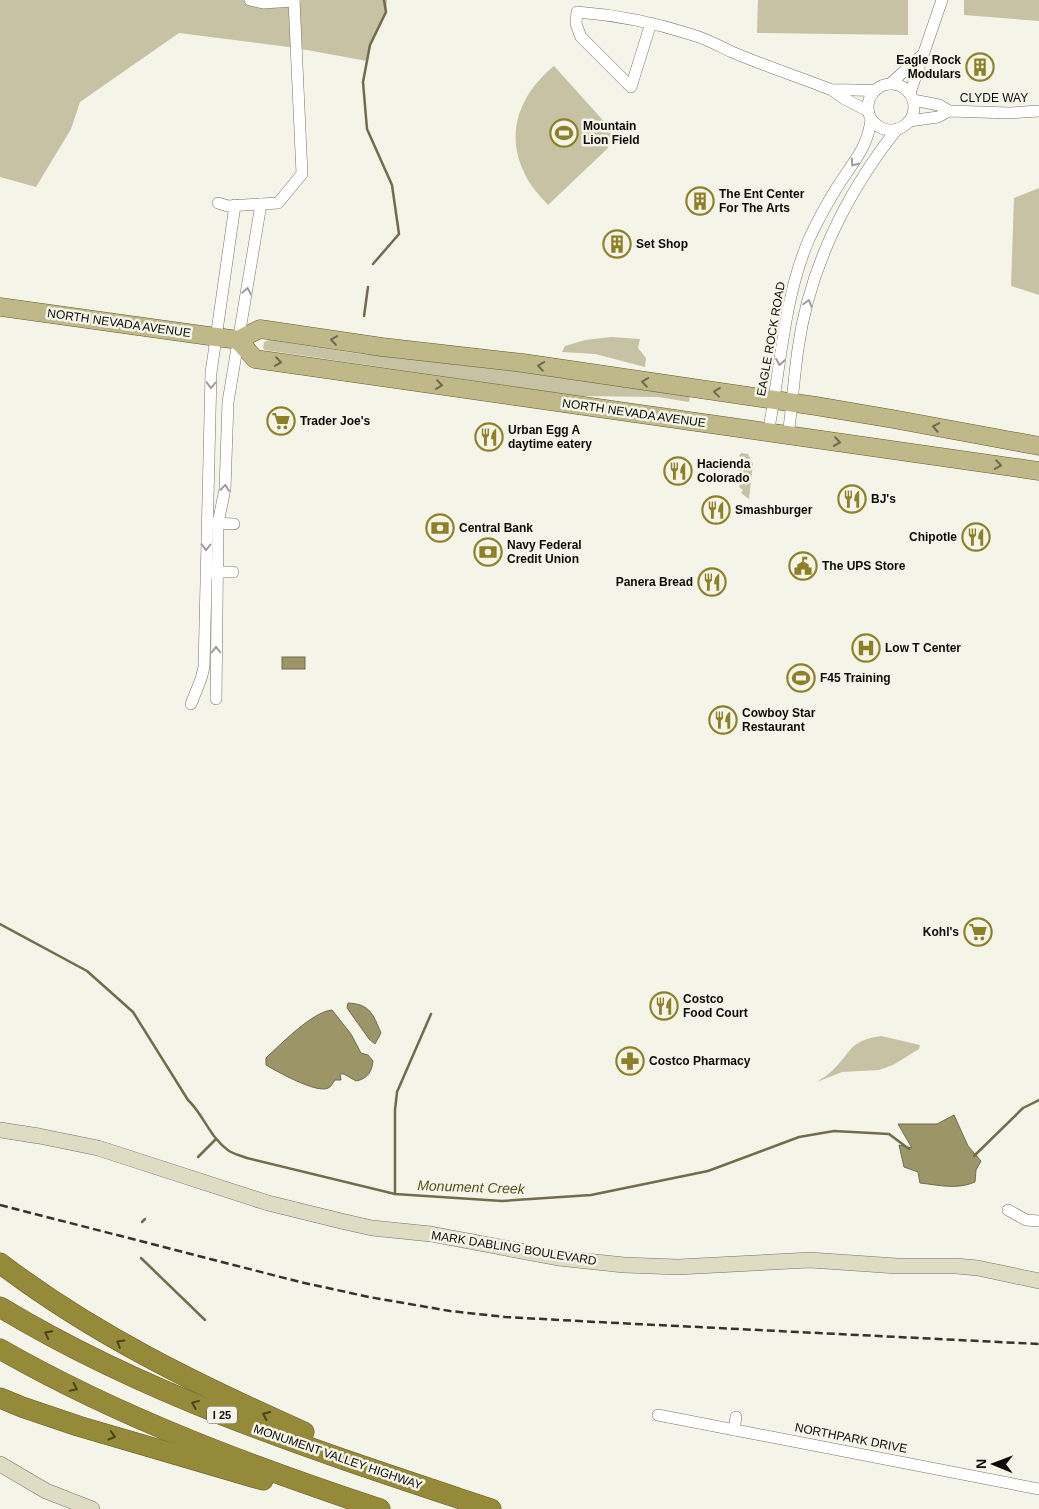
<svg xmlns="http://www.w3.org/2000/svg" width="1039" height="1509" font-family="Helvetica,sans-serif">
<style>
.green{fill:#c6c2a3}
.water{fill:#9c9568;stroke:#716c4b}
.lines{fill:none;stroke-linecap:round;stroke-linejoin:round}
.stream{stroke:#716c4b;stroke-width:2.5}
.street-casing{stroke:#747368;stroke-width:12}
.secondary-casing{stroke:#747368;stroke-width:16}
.primary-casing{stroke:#655d28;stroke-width:19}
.highway-casing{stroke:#655d28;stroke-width:21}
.street{stroke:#fff;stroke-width:11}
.secondary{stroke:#dfdcc4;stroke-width:15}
.primary{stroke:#bfb889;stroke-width:18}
.highway{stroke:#95893a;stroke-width:20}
.rail{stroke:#34332e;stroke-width:2.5;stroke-dasharray:8 4;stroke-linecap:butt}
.oneway{stroke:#9e9d9c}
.oneway2{stroke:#6e6a4f}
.oneway3{stroke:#4a441e}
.labels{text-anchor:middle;stroke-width:5;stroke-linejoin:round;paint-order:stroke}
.shield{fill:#f5f4e8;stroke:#52514b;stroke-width:1}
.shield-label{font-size:11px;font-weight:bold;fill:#0c0b08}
.poi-label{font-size:12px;font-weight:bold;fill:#0c0b08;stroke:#f5f4e8;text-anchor:start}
.street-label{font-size:12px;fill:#0c0b08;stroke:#f5f4e8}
.water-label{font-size:14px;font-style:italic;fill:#574f19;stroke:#f5f4e8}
</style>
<rect width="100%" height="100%" fill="#f5f4e8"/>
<g class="green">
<path d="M 0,0 L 387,0 L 386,12 L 370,45 L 367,61 L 296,48 L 179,33 L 80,102 L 71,129 L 36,187 L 0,177 Z"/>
<path d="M 758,0 L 908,0 L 908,35 L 757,33 Z"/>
<path d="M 964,0 L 1039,0 L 1039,21 L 964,15 Z"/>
<path d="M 554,66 L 609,127 L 613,139 L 607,149 L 548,205 C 538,194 528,183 523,170 C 505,130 522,92 554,66 Z"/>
<path d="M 1039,188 L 1039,295 L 1011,286 L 1014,198 Z"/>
<path d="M 611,337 L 640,339 L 638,348 L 646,358 L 645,367 L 595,354 L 562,352 L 565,346 L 585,340 Z"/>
<path d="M 269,340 L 361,354 L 375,355 L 513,371 L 690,396 L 689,402 L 658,397 L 582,396 L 550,392 L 265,350 L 263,348 L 264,342 Z"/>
<path d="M 741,453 L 748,454 L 753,464 L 749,499 L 741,493 L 743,490 L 739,487 L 741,480 L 738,470 L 746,464 L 739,456 Z"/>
<path d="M 881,1036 L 920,1045 L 919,1049 L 893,1065 L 879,1070 L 842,1072 L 817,1082 C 822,1078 828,1075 833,1070 C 852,1051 849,1041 881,1036 Z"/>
</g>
<g class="water">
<rect x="282" y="657" width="23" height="12"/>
<path d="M 348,1003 C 370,1004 373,1014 381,1033 L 375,1044 L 369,1039 L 347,1008 Z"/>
<path d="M 332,1010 L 351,1034 L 361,1053 L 368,1055 L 373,1061 C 372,1072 367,1079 356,1081 L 344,1074 L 340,1074 L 341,1080 L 335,1080 C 333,1083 331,1087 328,1088 C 317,1094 276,1071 266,1065 L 266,1058 C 281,1044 312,1012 332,1010 Z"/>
<path d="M 954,1115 L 968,1146 L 981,1161 L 976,1170 L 975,1182 C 956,1190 939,1185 920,1183 L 918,1172 L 904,1167 L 899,1145 L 912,1148 L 898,1124 L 937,1124 Z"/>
</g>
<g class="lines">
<g class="stream">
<path d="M 373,264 L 399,234 L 392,185 L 367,129 L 363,82 L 370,45 L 386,12 L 384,0"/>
<path d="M 364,316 L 368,287"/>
<path d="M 0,924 L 87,971 L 133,1012 L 188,1100 C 204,1115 210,1138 229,1151 C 234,1154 242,1156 247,1158 L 395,1194 L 502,1201 L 591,1195 L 708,1171 L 799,1137 L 834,1131 L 889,1134 L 909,1149"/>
<path d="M 974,1156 L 1023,1108 L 1039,1100"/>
<path d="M 198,1157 L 216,1139"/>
<path d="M 395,1194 L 395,1110 L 397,1092 L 431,1014"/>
<path d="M 142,1222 L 145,1219"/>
<path d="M 141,1258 L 205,1320"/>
</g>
<g class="street-casing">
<g id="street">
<path d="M 250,0 L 263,3 L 294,1"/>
<path d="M 651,23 L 631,87 L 581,37 L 576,24 L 577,12 C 617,15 656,23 693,35 C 707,39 719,46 732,52 C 765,66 799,77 832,90 L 843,98 L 868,111"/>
<path d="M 890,84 L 921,56"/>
<circle cx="891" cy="107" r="23"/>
<path d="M 832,90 C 847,89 861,91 876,90"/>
<path d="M 910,93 L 942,0"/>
<path d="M 913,100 L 939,105 L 949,111"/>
<path d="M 909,121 L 938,117 L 949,111 L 1010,113 L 1039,111"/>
<path d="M 218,203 L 228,206 L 278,203 L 302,174 L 294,0"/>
<path d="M 768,433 C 781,368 783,300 809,239 C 817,222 826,205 836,189 C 851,164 868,149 871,119"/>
<path d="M 788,436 C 792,407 794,377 798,349 C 809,268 847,192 897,129"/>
<path d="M 213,523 L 234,524"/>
<path d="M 210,572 L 233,572"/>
<path d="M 216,699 L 218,523 L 225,489 L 228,402 L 261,204"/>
<path d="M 191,704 L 201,679 L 204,667 L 211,373 L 235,205"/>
<path d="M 1008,1210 L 1026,1220 L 1039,1221"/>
<path d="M 658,1415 L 1039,1489"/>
<path d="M 734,1430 L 736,1417"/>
</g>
</g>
<g class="secondary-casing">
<g id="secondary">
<path d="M 0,1130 L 39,1136 L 98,1148 L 268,1203 L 341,1221 L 372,1228 L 431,1234 L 558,1258 L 624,1265 L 678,1267 L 810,1260 L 897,1266 L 956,1266 L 978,1268 L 1039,1281"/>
<path d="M 0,1464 L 46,1491 L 92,1509"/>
</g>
</g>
<g class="primary-casing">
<g id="primary">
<path d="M 0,307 L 238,340 L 260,329 L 382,347 L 523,363 L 816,406 L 893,419 L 1039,446"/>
<path d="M 238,340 L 255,359 L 1039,471"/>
</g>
</g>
<g class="highway-casing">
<g id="highway">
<path d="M 0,1263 C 93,1334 198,1385 304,1432"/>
<path d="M 0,1307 C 152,1399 323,1453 491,1509"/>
<path d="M 0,1349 C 119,1417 250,1466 380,1509"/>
<path d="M 0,1398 L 22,1407 L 78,1426 L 263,1480"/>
</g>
</g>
<use href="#street" class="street"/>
<use href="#secondary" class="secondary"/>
<use href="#primary" class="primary"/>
<use href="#highway" class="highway"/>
<path class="rail" d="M 0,1205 L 300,1282 L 369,1297 L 450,1311 L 505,1317 L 597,1322 L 1039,1344"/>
</g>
<defs><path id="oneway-chevron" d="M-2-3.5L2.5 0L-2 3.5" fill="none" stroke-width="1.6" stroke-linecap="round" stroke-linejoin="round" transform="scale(1.25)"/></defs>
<g class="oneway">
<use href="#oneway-chevron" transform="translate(854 163) rotate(125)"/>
<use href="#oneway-chevron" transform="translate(247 291) rotate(-80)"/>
<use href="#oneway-chevron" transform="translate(808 303) rotate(-74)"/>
<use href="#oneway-chevron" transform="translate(780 362) rotate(99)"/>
<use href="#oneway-chevron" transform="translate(211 385) rotate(92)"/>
<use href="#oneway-chevron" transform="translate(225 488) rotate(-84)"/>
<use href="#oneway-chevron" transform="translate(206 547) rotate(91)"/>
<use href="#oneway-chevron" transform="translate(216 650) rotate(-90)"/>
</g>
<g class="oneway2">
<use href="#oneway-chevron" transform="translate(334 340) rotate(-172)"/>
<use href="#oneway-chevron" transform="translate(278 362) rotate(8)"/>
<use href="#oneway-chevron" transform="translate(541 366) rotate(-171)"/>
<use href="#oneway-chevron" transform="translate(645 382) rotate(-171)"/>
<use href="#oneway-chevron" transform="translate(439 385) rotate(8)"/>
<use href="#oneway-chevron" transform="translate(717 392) rotate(-173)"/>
<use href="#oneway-chevron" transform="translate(936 427) rotate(-169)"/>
<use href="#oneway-chevron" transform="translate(837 442) rotate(8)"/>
<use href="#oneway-chevron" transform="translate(998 465) rotate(8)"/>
</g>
<g class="oneway3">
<use href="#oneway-chevron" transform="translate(48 1334) rotate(-153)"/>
<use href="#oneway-chevron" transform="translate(120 1343) rotate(-149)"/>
<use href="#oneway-chevron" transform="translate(74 1388) rotate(26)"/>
<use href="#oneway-chevron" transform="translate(195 1404) rotate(-158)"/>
<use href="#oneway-chevron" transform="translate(266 1415) rotate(-155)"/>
<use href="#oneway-chevron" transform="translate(112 1436) rotate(16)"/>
</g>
<defs>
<g id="building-ring" transform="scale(1.4375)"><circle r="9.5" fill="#f5f4e8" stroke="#8d8027" stroke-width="1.5"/><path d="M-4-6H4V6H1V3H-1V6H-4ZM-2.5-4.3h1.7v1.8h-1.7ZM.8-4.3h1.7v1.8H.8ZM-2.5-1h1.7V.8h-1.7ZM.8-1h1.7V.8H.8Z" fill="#8d8027"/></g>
<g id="stadium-ring" transform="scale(1.4375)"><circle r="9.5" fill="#f5f4e8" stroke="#8d8027" stroke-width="1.5"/><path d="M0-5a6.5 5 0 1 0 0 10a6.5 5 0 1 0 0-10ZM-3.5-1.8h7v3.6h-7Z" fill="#8d8027"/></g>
<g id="supermarket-ring" transform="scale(1.4375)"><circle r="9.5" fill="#f5f4e8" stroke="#8d8027" stroke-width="1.5"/><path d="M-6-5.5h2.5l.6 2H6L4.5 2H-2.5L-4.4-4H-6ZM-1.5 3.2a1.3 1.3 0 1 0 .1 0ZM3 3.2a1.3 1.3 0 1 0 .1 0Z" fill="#8d8027"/></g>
<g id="restaurant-ring" transform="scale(1.4375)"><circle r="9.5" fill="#f5f4e8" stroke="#8d8027" stroke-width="1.5"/><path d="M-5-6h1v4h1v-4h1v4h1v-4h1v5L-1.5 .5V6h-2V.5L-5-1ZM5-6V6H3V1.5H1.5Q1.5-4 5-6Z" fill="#8d8027"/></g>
<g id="bank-ring" transform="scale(1.4375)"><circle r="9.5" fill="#f5f4e8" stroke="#8d8027" stroke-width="1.5"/><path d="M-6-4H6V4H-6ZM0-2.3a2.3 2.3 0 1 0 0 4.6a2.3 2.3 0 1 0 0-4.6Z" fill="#8d8027"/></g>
<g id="civic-ring" transform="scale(1.4375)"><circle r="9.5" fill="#f5f4e8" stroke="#8d8027" stroke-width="1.5"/><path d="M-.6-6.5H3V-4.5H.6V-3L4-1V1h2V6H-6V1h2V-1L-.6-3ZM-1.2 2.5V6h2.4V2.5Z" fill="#8d8027"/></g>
<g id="hospital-ring" transform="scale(1.4375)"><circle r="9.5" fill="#f5f4e8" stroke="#8d8027" stroke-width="1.5"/><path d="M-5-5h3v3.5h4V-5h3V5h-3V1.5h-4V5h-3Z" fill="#8d8027"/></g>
<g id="pharmacy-ring" transform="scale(1.4375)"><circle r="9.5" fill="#f5f4e8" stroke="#8d8027" stroke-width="1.5"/><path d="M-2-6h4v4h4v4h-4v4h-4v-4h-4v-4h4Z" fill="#8d8027"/></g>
</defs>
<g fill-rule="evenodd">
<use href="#building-ring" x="980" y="67"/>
<use href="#stadium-ring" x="564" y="133"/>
<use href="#building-ring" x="700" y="201"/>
<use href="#building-ring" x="617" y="244"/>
<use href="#supermarket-ring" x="281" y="421"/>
<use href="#restaurant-ring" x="489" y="437"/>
<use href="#restaurant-ring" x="678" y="471"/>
<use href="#restaurant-ring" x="852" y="499"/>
<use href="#restaurant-ring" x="716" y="510"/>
<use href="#bank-ring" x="440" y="528"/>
<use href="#restaurant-ring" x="976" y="537"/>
<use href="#bank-ring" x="488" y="552"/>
<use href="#civic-ring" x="803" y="566"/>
<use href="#restaurant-ring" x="712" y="582"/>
<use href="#hospital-ring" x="866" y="648"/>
<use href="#stadium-ring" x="801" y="678"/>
<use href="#restaurant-ring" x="723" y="720"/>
<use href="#supermarket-ring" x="978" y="932"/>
<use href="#restaurant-ring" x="664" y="1006"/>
<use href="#pharmacy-ring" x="630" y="1061"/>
</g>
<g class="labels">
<rect class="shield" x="207" y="1406.5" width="30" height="17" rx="4"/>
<g class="shield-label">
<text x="222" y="1419">I 25</text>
</g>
<g class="poi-label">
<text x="961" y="64" text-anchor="end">Eagle Rock<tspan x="961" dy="14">Modulars</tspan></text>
<text x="583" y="130">Mountain<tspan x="583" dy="14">Lion Field</tspan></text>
<text x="719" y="198">The Ent Center<tspan x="719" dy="14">For The Arts</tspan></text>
<text x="636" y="248">Set Shop</text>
<text x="300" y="425">Trader Joe's</text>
<text x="508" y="434">Urban Egg A<tspan x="508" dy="14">daytime eatery</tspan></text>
<text x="697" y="468">Hacienda<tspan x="697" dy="14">Colorado</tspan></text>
<text x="871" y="503">BJ's</text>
<text x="735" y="514">Smashburger</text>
<text x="459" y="532">Central Bank</text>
<text x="957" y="541" text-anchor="end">Chipotle</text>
<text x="507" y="549">Navy Federal<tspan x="507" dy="14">Credit Union</tspan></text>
<text x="822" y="570">The UPS Store</text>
<text x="693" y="586" text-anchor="end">Panera Bread</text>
<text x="885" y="652">Low T Center</text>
<text x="820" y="682">F45 Training</text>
<text x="742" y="717">Cowboy Star<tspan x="742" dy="14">Restaurant</tspan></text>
<text x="959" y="936" text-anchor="end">Kohl's</text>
<text x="683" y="1003">Costco<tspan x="683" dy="14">Food Court</tspan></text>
<text x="649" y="1065">Costco Pharmacy</text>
</g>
<g class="street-label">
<text x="994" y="102">CLYDE WAY</text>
<text transform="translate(119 323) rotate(8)" y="4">NORTH NEVADA AVENUE</text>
<text transform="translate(771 339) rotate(-80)" y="4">EAGLE ROCK ROAD</text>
<text transform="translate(634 413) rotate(8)" y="4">NORTH NEVADA AVENUE</text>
<text transform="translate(514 1248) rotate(9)" y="4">MARK DABLING BOULEVARD</text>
<text transform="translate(851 1438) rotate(11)" y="4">NORTHPARK DRIVE</text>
<text transform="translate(338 1457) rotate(19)" y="4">MONUMENT VALLEY HIGHWAY</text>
</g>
<g class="water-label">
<text transform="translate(471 1187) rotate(2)" y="5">Monument Creek</text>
</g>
</g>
<g transform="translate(994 1464) rotate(271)" stroke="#f5f4e8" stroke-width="4" paint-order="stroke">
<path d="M0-4L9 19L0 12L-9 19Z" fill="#0c0b08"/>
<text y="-8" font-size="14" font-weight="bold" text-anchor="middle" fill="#0c0b08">N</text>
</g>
</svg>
